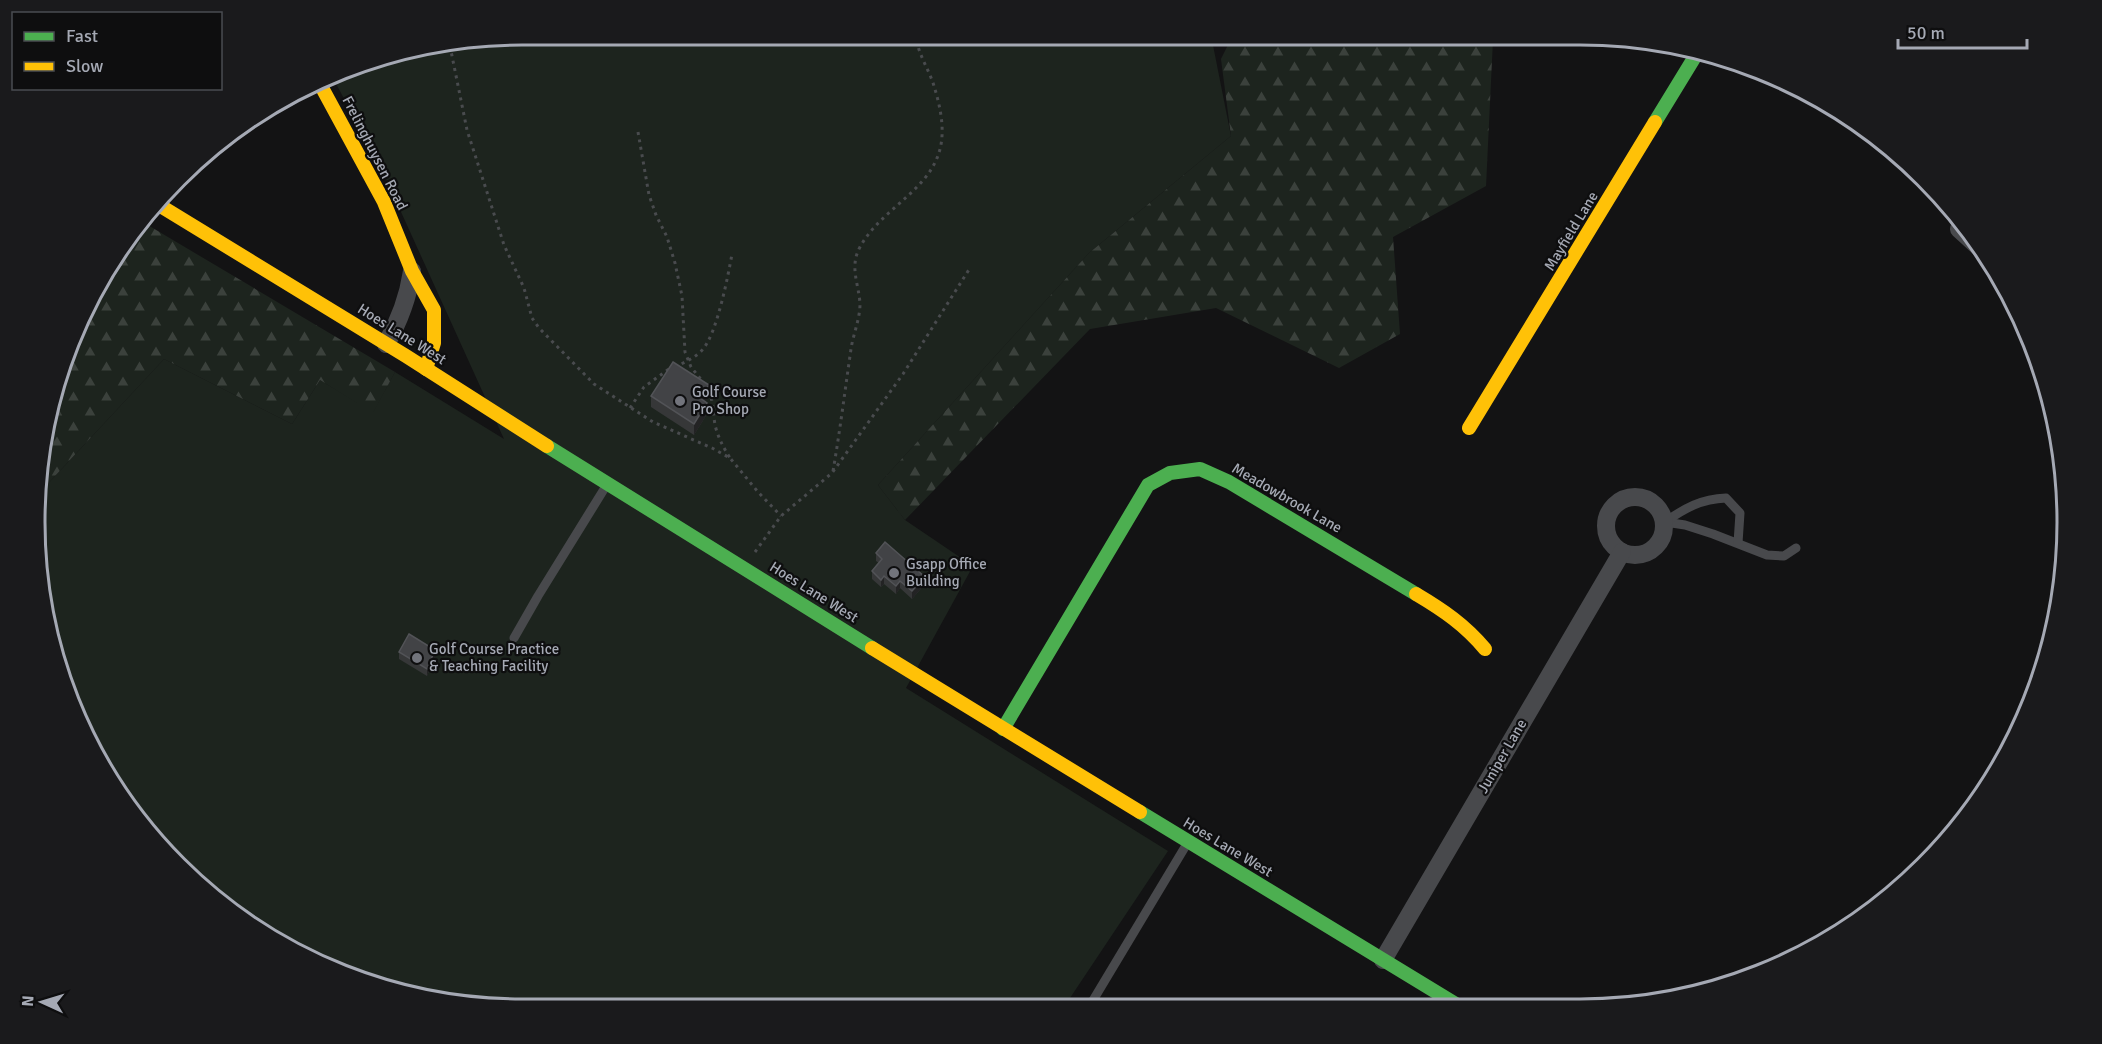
<svg xmlns="http://www.w3.org/2000/svg" width="2102" height="1044" font-family="Signika,sans-serif">
<style>
.grass{fill:#1d241e}
.forest{fill:url(#forest-firs)}
.lines{fill:none;stroke-linecap:round;stroke-linejoin:round}
.path{stroke:#494b4e;stroke-width:3;stroke-dasharray:3 4.5;stroke-linecap:butt}
.lane{stroke:#48494c;stroke-width:9}
.street{stroke:#48494c;stroke-width:18}
.fast{stroke:#4caf50;stroke-width:14}
.slow{stroke:#ffc107;stroke-width:14}
.wall{fill:#363738}
.shaded-wall{fill:#232324}
.building{fill:#424346;stroke:#525357;stroke-width:1.5}
.poi-dot{fill:#72747c;stroke:#0e0e0f;stroke-width:2}
.labels{text-anchor:middle;stroke-width:4.5;stroke-linejoin:round;paint-order:stroke}
.street-label{font-size:15px;fill:#a5a9b4;stroke:#0e0e0f}
.poi-label{font-size:15px;fill:#a5a9b4;stroke:#0e0e0f;text-anchor:start}
.rim{fill:none;stroke:#a5a9b4;stroke-width:3}
</style>
<defs>
<pattern id="forest-firs" width="22" height="20" patternUnits="userSpaceOnUse" patternTransform="scale(1.5)"><rect width="22" height="20" fill="#1d241e"/><path d="M5 1l3.5 6h-7zM16 11l3.5 6h-7z" fill="#3b413c"/></pattern>
</defs>
<rect width="100%" height="100%" fill="#131314"/>
<path class="grass" d="M 522,35 L 1211,35 L 1231,136 L 1089,253 L 878,485 L 905,520 L 973,566 L 906,688 L 1168,851 L 1064,1007 L 490,1008 L 396,993 L 307,959 L 178,867 L 85,737 L 39,585 L 42,490 L 164,359 L 292,424 L 320,380 L 373,412 L 395,372 L 504,439 L 382,170 L 333,78 L 365,60 Z"/>
<g class="forest">
<path d="M 1233,35 L 1489,35 L 1493,39 L 1486,186 L 1393,237 L 1400,334 L 1339,368 L 1216,308 L 1090,329 L 905,520 L 878,485 L 1089,253 L 1231,136 L 1221,59 Z"/>
<path d="M 141,221 L 395,372 L 373,413 L 320,380 L 292,424 L 164,359 L 42,490 L 44,427 L 100,278 Z"/>
</g>
<g class="lines">
<g class="path">
<path d="M 450,46 L 467,130 L 504,245 L 524,288 L 532,318 L 539,328 L 594,384 L 653,422 L 712,448 L 730,458 L 758,492 L 781,516"/>
<path d="M 638,132 L 649,195 L 656,215 L 667,237 L 675,263 L 682,296 L 685,352 L 691,367 L 703,382"/>
<path d="M 675,367 C 685,362 697,357 703,349 C 717,333 728,276 732,254"/>
<path d="M 708,391 C 714,401 713,413 715,425 C 718,437 723,447 730,458"/>
<path d="M 630,408 L 644,387 L 669,369"/>
<path d="M 833,471 C 840,431 845,390 851,349 C 853,335 860,319 860,304 C 859,284 849,267 860,247 C 883,205 939,188 942,136 C 943,120 939,102 934,86 C 929,69 917,53 916,35"/>
<path d="M 755,552 L 781,516 L 832,473 L 903,374 L 970,268"/>
</g>
<g class="lane">
<path d="M 1665,522 L 1685,525 L 1713,534 L 1767,555 L 1784,556 L 1796,548"/>
<path d="M 1665,522 C 1685,508 1701,499 1726,498 L 1740,513 L 1738,543"/>
<path d="M 514,638 L 538,596 L 606,486"/>
<path d="M 1089,1007 L 1188,842"/>
</g>
<g class="street">
<path d="M 1959,229 L 1981,249"/>
<path d="M 386,344 C 400,320 408,298 412,271"/>
<circle cx="1635" cy="526" r="29"/>
<path d="M 1383,960 L 1622,552"/>
</g>
<g class="fast">
<path d="M 1655,122 L 1699,50"/>
<path d="M 547,446 L 872,648"/>
<path d="M 1003,729 L 1148,485 L 1170,473 L 1200,469 L 1229,482 L 1416,594"/>
<path d="M 1140,812 L 1459,1006"/>
</g>
<g class="slow">
<path d="M 320,84 L 384,202 L 412,271 L 434,310 L 434,343 L 426,369"/>
<path d="M 154,202 L 406,356 L 547,446"/>
<path d="M 1469,428 L 1655,122"/>
<path d="M 1416,594 C 1443,610 1465,625 1485,649"/>
<path d="M 872,648 L 1140,812"/>
</g>
</g>
<g class="wall">
<path d="M 651,396 L 709,396 L 705,401 L 707,414 L 694,435 L 651,407 Z"/>
<path d="M 876,553 L 925,584 L 912,599 L 900,588 L 896,594 L 884,584 L 881,587 L 872,579 L 872,571 L 879,563 L 876,561 Z"/>
<path d="M 399,652 L 435,657 L 427,676 L 399,659 Z"/>
</g>
<g class="shaded-wall">
<path d="M 709,385 L 709,396 L 700,409 L 700,398 Z"/>
<path d="M 707,403 L 707,414 L 694,435 L 694,424 Z"/>
<path d="M 884,576 L 884,584 L 881,587 L 881,580 Z"/>
<path d="M 925,577 L 925,584 L 912,599 L 912,591 Z"/>
<path d="M 900,581 L 900,588 L 896,594 L 896,586 Z"/>
<path d="M 435,650 L 435,657 L 427,676 L 427,669 Z"/>
</g>
<g class="building">
<path d="M 673,362 L 709,385 L 700,398 L 707,403 L 694,424 L 651,396 Z"/>
<path d="M 885,542 L 925,577 L 912,591 L 900,581 L 896,586 L 884,576 L 881,580 L 872,571 L 882,559 L 876,553 Z"/>
<path d="M 409,634 L 435,650 L 427,669 L 399,652 Z"/>
</g>
<g class="poi-dot">
<circle cx="680" cy="401" r="6"/>
<circle cx="894" cy="573" r="6"/>
<circle cx="417" cy="658" r="6"/>
</g>
<g class="labels">
<g class="street-label">
<text transform="translate(375 153) rotate(63)" y="5">Frelinghuysen Road</text>
<text transform="translate(1571 231) rotate(-59)" y="5">Mayfield Lane</text>
<text transform="translate(402 334) rotate(32)" y="5">Hoes Lane West</text>
<text transform="translate(1287 498) rotate(30)" y="5">Meadowbrook Lane</text>
<text transform="translate(814 592) rotate(32)" y="5">Hoes Lane West</text>
<text transform="translate(1502 756) rotate(-60)" y="5">Juniper Lane</text>
<text transform="translate(1228 847) rotate(31)" y="5">Hoes Lane West</text>
</g>
<g class="poi-label">
<text x="692" y="397">Golf Course<tspan x="692" dy="17">Pro Shop</tspan></text>
<text x="906" y="569">Gsapp Office<tspan x="906" dy="17">Building</tspan></text>
<text x="429" y="654">Golf Course Practice<tspan x="429" dy="17">&amp; Teaching Facility</tspan></text>
</g>
</g>
<path d="M0 0H2102V1044H0ZM522 45H1580A477 477 0 0 1 2057 522V522A477 477 0 0 1 1580 999H522A477 477 0 0 1 45 522V522A477 477 0 0 1 522 45Z" fill="#1a1a1c" fill-rule="evenodd"/>
<path class="rim" d="M522 45H1580A477 477 0 0 1 2057 522V522A477 477 0 0 1 1580 999H522A477 477 0 0 1 45 522V522A477 477 0 0 1 522 45Z"/>
<rect x="12" y="12" width="210" height="78" fill="#0e0e0f" stroke="#4a4c51" stroke-width="1.5"/>
<rect x="24" y="32" width="30" height="9" fill="#4caf50" stroke="#4a4c51" stroke-width="1.5"/>
<text x="66" y="42" font-size="18" fill="#a5a9b4">Fast</text>
<rect x="24" y="62" width="30" height="9" fill="#ffc107" stroke="#4a4c51" stroke-width="1.5"/>
<text x="66" y="72" font-size="18" fill="#a5a9b4">Slow</text>
<g transform="translate(42 1002) rotate(274)" stroke="#0e0e0f" stroke-width="4.5" paint-order="stroke">
<path d="M0-4.5L10 22L0 15L-10 22Z" fill="#a5a9b4"/>
<text y="-9" font-size="16" font-weight="bold" text-anchor="middle" fill="#a5a9b4">N</text>
</g>
<path d="M1898 39v9h129v-9" fill="none" stroke="#a5a9b4" stroke-width="3"/>
<text x="1907" y="39" font-size="18" fill="#a5a9b4" stroke="#0e0e0f" stroke-width="4.5" paint-order="stroke">50 m</text>
</svg>
